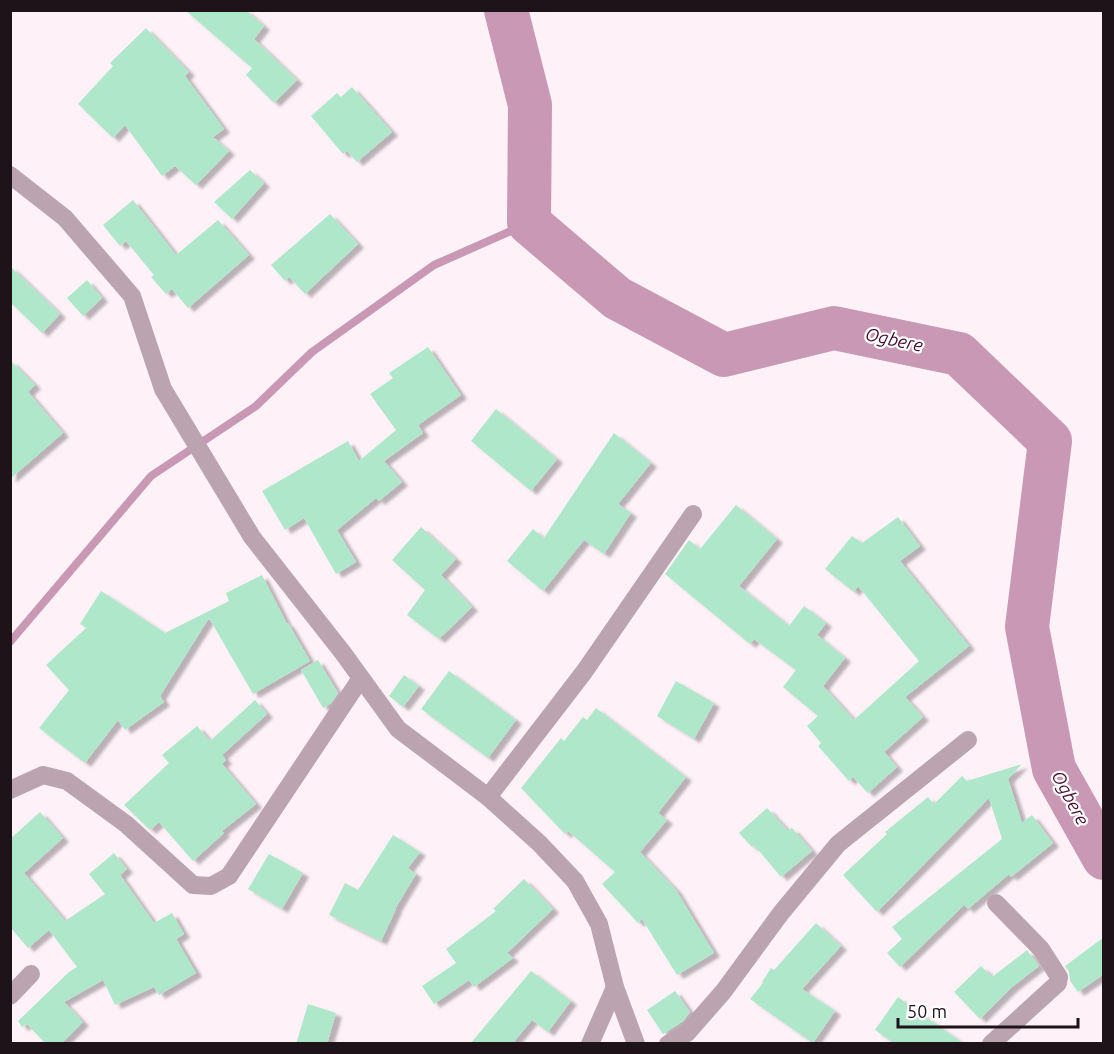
<svg xmlns="http://www.w3.org/2000/svg" width="1114" height="1054" font-family="Ubuntu,sans-serif">
<style>
.lines{fill:none;stroke-linecap:round;stroke-linejoin:round}
.stream{stroke:#c998b4;stroke-width:8}
.river{stroke:#c998b4;stroke-width:44}
.building{fill:#aee7ca;filter:url(#shadow)}
.minor{stroke:#bba4b0;stroke-width:18}
.labels{text-anchor:middle;stroke-width:4.5;stroke-linejoin:round;paint-order:stroke}
.water-label{font-size:18px;font-style:italic;fill:#4a0f37;stroke:#fff}
</style>
<defs>
<filter id="shadow"><feDropShadow dx="6" dy="4" stdDeviation="1.5" flood-color="#0004"/></filter>
</defs>
<rect width="100%" height="100%" fill="#fef2f8"/>
<g class="lines">
<path class="stream" d="M 10,642 L 151,476 L 256,406 L 312,352 L 434,265 L 529,223"/>
<path class="river" d="M 506,10 L 530,105 L 529,223 L 617,298 L 724,355 L 834,328 L 959,354 L 1050,441 L 1027,627 L 1054,769 L 1104,858"/>
</g>
<g class="building">
<path d="M 185,10 L 246,10 L 264,26 L 254,39 L 297,80 L 274,103 L 246,75 L 252,68 Z"/>
<path d="M 146,28 L 189,72 L 185,76 L 224,129 L 213,137 L 229,151 L 196,185 L 175,166 L 162,176 L 125,125 L 113,138 L 78,104 L 113,66 L 110,63 Z"/>
<path d="M 352,87 L 392,132 L 357,162 L 347,151 L 343,154 L 311,116 L 337,93 L 341,97 Z"/>
<path d="M 250,170 L 264,183 L 232,219 L 214,202 Z"/>
<path d="M 133,200 L 176,255 L 218,220 L 249,255 L 188,308 L 172,289 L 166,294 L 151,277 L 154,275 L 126,241 L 120,246 L 103,225 Z"/>
<path d="M 330,214 L 358,244 L 305,294 L 289,277 L 285,281 L 271,265 Z"/>
<path d="M 10,266 L 60,314 L 42,333 L 10,302 Z"/>
<path d="M 87,280 L 102,298 L 83,316 L 67,298 Z"/>
<path d="M 428,347 L 461,395 L 418,425 L 423,433 L 384,461 L 402,482 L 379,501 L 376,498 L 337,530 L 356,562 L 336,574 L 304,518 L 285,530 L 262,491 L 348,441 L 359,461 L 396,430 L 370,394 L 393,378 L 389,373 Z"/>
<path d="M 10,360 L 35,385 L 28,392 L 63,433 L 10,479 Z"/>
<path d="M 496,409 L 557,459 L 531,491 L 471,441 Z"/>
<path d="M 614,433 L 651,463 L 618,504 L 631,513 L 604,554 L 584,540 L 543,591 L 507,561 L 533,529 L 544,538 Z"/>
<path d="M 736,505 L 777,539 L 739,586 L 789,626 L 804,606 L 826,623 L 817,635 L 845,658 L 823,686 L 854,720 L 919,661 L 858,586 L 854,592 L 825,569 L 852,536 L 862,543 L 898,517 L 920,546 L 900,561 L 969,646 L 905,697 L 923,717 L 884,752 L 897,767 L 868,793 L 853,777 L 849,781 L 818,746 L 821,743 L 807,726 L 818,716 L 783,687 L 796,670 L 754,639 L 750,644 L 665,574 L 689,540 L 700,549 Z"/>
<path d="M 421,527 L 456,559 L 441,575 L 472,607 L 439,639 L 407,615 L 425,590 L 392,560 Z"/>
<path d="M 262,575 L 287,624 L 288,623 L 310,661 L 253,694 L 209,618 L 160,696 L 164,702 L 125,730 L 118,720 L 85,763 L 39,728 L 69,690 L 46,665 L 86,628 L 80,624 L 101,591 L 165,633 L 229,601 L 226,593 Z"/>
<path d="M 318,660 L 338,693 L 331,703 L 323,708 L 301,670 Z"/>
<path d="M 449,671 L 516,720 L 488,758 L 421,709 Z"/>
<path d="M 404,675 L 419,686 L 403,707 L 389,696 Z"/>
<path d="M 676,681 L 714,703 L 694,739 L 657,716 Z"/>
<path d="M 255,700 L 267,714 L 222,755 L 226,760 L 222,764 L 256,804 L 222,831 L 224,833 L 193,861 L 159,822 L 150,830 L 124,805 L 169,763 L 162,755 L 197,726 L 210,741 Z"/>
<path d="M 596,708 L 686,777 L 658,813 L 667,820 L 640,852 L 676,890 L 714,953 L 677,975 L 642,919 L 638,923 L 602,884 L 615,872 L 568,831 L 565,834 L 521,788 L 561,738 L 564,741 L 583,717 L 587,720 Z"/>
<path d="M 1022,764 L 1008,779 L 1022,823 L 1032,815 L 1053,843 L 1011,877 L 1009,874 L 968,909 L 964,905 L 900,967 L 887,953 L 902,939 L 892,927 L 1002,839 L 989,798 L 877,912 L 843,875 L 887,834 L 885,832 L 928,797 L 934,804 L 962,776 L 967,781 Z"/>
<path d="M 767,808 L 788,831 L 792,828 L 812,851 L 781,877 L 754,845 L 752,847 L 739,833 Z"/>
<path d="M 40,812 L 63,838 L 24,873 L 65,921 L 105,894 L 89,874 L 114,853 L 127,869 L 120,875 L 154,923 L 172,913 L 184,934 L 176,939 L 196,973 L 159,995 L 154,987 L 115,1005 L 103,980 L 64,1002 L 83,1022 L 61,1044 L 46,1044 L 27,1024 L 22,1027 L 18,1021 L 69,972 L 77,967 L 49,930 L 28,948 L 10,927 L 10,839 Z"/>
<path d="M 393,835 L 420,852 L 408,868 L 416,874 L 395,909 L 396,909 L 381,941 L 329,915 L 345,883 L 358,890 Z"/>
<path d="M 269,854 L 303,873 L 282,909 L 248,889 Z"/>
<path d="M 524,879 L 553,909 L 507,953 L 513,958 L 474,987 L 469,980 L 434,1004 L 422,986 L 456,963 L 446,949 L 496,911 L 493,909 Z"/>
<path d="M 816,923 L 841,946 L 802,989 L 835,1011 L 813,1043 L 750,999 L 763,983 L 762,982 L 771,968 L 774,970 Z"/>
<path d="M 1104,937 L 1104,974 L 1078,992 L 1070,981 L 1069,972 L 1065,966 Z"/>
<path d="M 1027,950 L 1039,966 L 1012,987 L 980,1019 L 954,992 L 981,966 L 992,977 Z"/>
<path d="M 531,971 L 571,1001 L 548,1032 L 532,1020 L 512,1044 L 470,1044 Z"/>
<path d="M 675,991 L 690,1012 L 683,1021 L 663,1034 L 647,1010 Z"/>
<path d="M 898,997 L 964,1044 L 895,1044 L 875,1030 Z"/>
<path d="M 308,1004 L 336,1013 L 327,1044 L 296,1044 Z"/>
</g>
<g class="lines">
<g class="minor">
<path d="M 10,175 L 65,218 L 132,296 L 163,389 L 252,537 L 343,653 L 398,729 L 488,797 L 539,843 L 575,881 L 599,924 L 615,987 L 636,1044"/>
<path d="M 10,790 L 43,775 L 67,781 L 126,824 L 193,885 L 211,886 L 229,876 L 361,678"/>
<path d="M 488,797 L 584,672 L 693,514"/>
<path d="M 10,996 L 31,974"/>
<path d="M 590,1044 L 615,987"/>
<path d="M 668,1044 L 687,1033 L 723,992 L 781,913 L 838,844 L 968,740"/>
<path d="M 991,1044 L 1058,983 L 1059,977 L 1041,949 L 996,903"/>
</g>
</g>
<g class="labels">
<g class="water-label">
<text transform="translate(894 340) rotate(12)" y="6">Ogbere</text>
<text transform="translate(1070 798) rotate(62)" y="6">Ogbere</text>
</g>
</g>
<rect width="1114" height="1054" fill="none" stroke="#1d1319" stroke-width="24"/>
<path d="M898 1018v9h180v-9" fill="none" stroke="#1d1319" stroke-width="3"/>
<text x="907" y="1018" font-size="18" fill="#1d1319" stroke="#ffffff" stroke-width="4.5" paint-order="stroke">50 m</text>
</svg>
